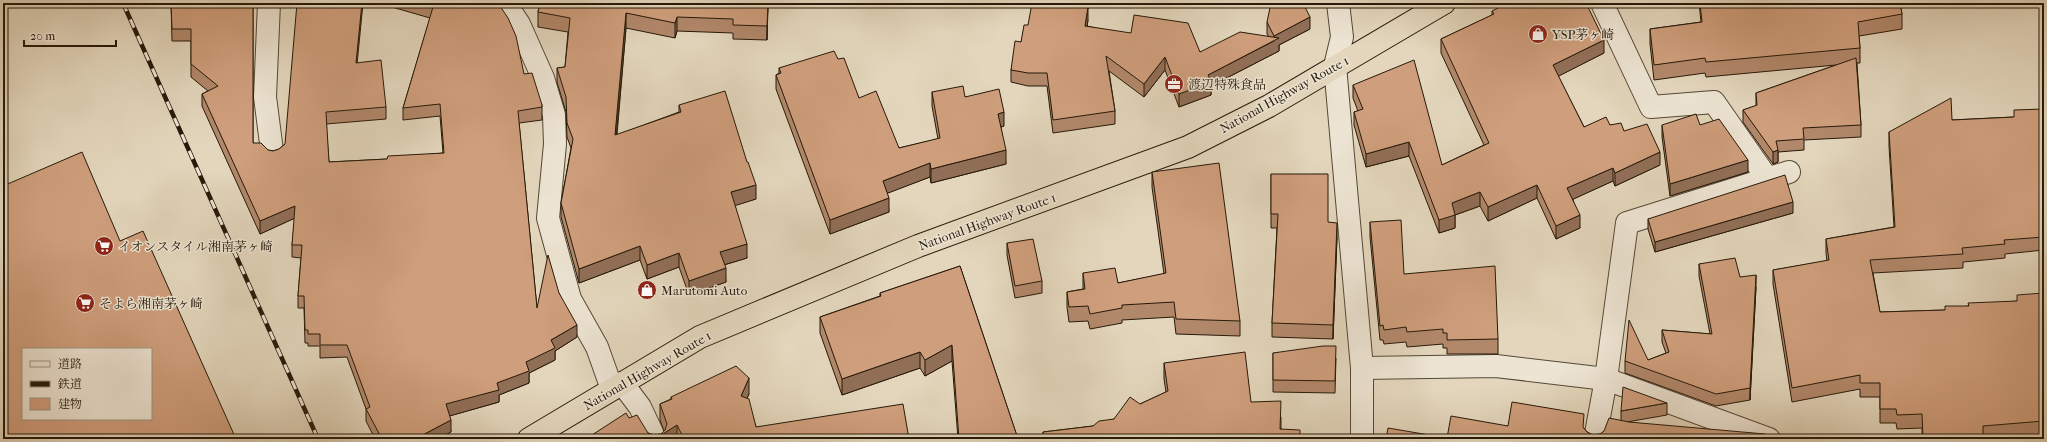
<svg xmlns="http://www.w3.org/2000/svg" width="2047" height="442" font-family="'IM FELL French Canon','Noto Serif JP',serif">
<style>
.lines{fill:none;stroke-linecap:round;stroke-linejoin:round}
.minor-casing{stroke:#554836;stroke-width:24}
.trunk-casing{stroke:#261909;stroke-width:24}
.minor{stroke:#ede4d3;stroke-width:22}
.trunk{stroke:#e3d6bc;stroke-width:22}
.rail-casing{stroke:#261909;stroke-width:4.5}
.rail{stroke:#ede4d3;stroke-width:3;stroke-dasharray:9;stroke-linecap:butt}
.wall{fill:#b2886b;stroke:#261909}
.shaded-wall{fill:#916f57;stroke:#261909}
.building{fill:#cf9e7c;stroke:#261909;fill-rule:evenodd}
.labels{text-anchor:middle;stroke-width:3;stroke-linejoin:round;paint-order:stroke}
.poi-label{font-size:13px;fill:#261909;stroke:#ede4d3;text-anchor:start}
.street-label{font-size:13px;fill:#261909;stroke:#ede4d3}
</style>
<rect width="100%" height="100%" fill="#e3d6bc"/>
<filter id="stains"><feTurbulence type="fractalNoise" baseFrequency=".005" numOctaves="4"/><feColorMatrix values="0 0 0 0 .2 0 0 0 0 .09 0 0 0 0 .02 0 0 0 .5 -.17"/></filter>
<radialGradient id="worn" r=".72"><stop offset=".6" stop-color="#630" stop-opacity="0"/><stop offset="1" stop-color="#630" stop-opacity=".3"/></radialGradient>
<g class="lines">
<g class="minor-casing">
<g id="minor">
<path d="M 269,3 L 265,97 L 272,151"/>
<path d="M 505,3 L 519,24 L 543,78 L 554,115 L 555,144 L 548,218 L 570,299 L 597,347 L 612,389"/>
<path d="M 1338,3 L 1342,37 L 1335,66 L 1362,368 L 1362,439"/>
<path d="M 1602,3 L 1651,107 L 1714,102 L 1767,178"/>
<path d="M 1362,368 L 1496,366 L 1606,379 L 1769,439"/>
<path d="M 622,383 L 640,407 L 655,439"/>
<path d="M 1595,439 L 1606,379 L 1627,223 L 1789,172"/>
</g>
</g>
<g class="trunk-casing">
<path id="trunk" d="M 529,439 L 700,337 L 918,246 L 1188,147 L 1269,106 L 1444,3"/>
</g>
<use href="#minor" class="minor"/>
<use href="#trunk" class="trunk"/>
<g class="rail-casing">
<path id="rail" d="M 123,3 L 318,439"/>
</g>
<use href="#rail" class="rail"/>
</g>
<g class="wall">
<path d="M 171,3 L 253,3 L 253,143 L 268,150 L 273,151 L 279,149 L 285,144 L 358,63 L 386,107 L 386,119 L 326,124 L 329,162 L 387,159 L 443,153 L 440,116 L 403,120 L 403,108 L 430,18 L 378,3 L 498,3 L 524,74 L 542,105 L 542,120 L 519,123 L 537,308 L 559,293 L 577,337 L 555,351 L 555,360 L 529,373 L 529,383 L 499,395 L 499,402 L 449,416 L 451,432 L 438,439 L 375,439 L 366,421 L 366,409 L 347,357 L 320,358 L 320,346 L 308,346 L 308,343 L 305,343 L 304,308 L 298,308 L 298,296 L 301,258 L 292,257 L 292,245 L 295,218 L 260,234 L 202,106 L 202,94 L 208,91 L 191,77 L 191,41 L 172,41 Z"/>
<path d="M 540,3 L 768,3 L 767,40 L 733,39 L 733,33 L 677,31 L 675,38 L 626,28 L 617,135 L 679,112 L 679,105 L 756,199 L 735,205 L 747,258 L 724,265 L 726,282 L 689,295 L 679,267 L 647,279 L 640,260 L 579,283 L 561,217 L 561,203 L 571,148 L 567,137 L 566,112 L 557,82 L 557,68 L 565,67 L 568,32 L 538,27 L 538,12 Z"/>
<path d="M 1699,3 L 1900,3 L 1902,14 L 1902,29 L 1859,36 L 1860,48 L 1860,63 L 1857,63 L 1861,125 L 1861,137 L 1804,140 L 1804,150 L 1778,152 L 1778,162 L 1773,164 L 1743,122 L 1743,110 L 1756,106 L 1756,93 L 1836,65 L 1706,77 L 1705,73 L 1654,80 L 1650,44 L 1650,29 L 1701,22 Z"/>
<path d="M 1492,11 L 1604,53 L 1558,76 L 1584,127 L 1610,125 L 1624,131 L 1660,165 L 1615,186 L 1613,181 L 1573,199 L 1580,228 L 1556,239 L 1537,198 L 1488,221 L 1480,206 L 1455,215 L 1455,228 L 1439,233 L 1409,156 L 1366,167 L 1354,125 L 1354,112 L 1358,111 L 1353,98 L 1353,85 L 1442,165 L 1484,145 L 1441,53 L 1441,39 L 1492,15 Z"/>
<path d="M 1088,20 L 1087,26 L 1200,52 L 1269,37 L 1267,34 L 1267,22 L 1310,29 L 1279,45 L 1279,51 L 1211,86 L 1211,95 L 1179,107 L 1165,70 L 1144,97 L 1109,71 L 1115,111 L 1115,124 L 1053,133 L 1047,86 L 1028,86 L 1011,82 L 1011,70 L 1021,42 L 1028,25 Z"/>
<path d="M 838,59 L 859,98 L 899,148 L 938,139 L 932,106 L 932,92 L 965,97 L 1004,126 L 1001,127 L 1006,164 L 931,183 L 930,177 L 887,193 L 889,212 L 830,234 L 776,89 L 776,75 L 779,73 L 779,68 Z"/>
<path d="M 2044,109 L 2044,250 L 2005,254 L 2005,258 L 1963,262 L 1963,268 L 1873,273 L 1880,312 L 1945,310 L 1968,306 L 2017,301 L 2044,293 L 2044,435 L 1992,439 L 1922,439 L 1922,428 L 1897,429 L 1896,423 L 1880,423 L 1880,397 L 1860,397 L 1860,389 L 1792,402 L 1773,284 L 1773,270 L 1827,261 L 1826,253 L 1826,239 L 1894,227 L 1889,146 L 1889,132 L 1952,120 L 2014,117 Z"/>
<path d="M 1662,125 L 1748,172 L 1670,196 L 1662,137 Z"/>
<path d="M 1152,172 L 1240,321 L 1240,336 L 1176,334 L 1174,317 L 1122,320 L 1122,323 L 1090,329 L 1088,321 L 1069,322 L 1067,307 L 1067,292 L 1083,289 L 1083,273 L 1118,283 L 1164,274 L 1152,187 Z"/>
<path d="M 1271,174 L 1328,222 L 1337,237 L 1333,339 L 1272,337 L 1272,323 L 1277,228 L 1271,228 Z"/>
<path d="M 1793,213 L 1655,252 L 1648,229 L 1648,219 Z"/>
<path d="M 1370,222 L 1404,274 L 1498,339 L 1498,354 L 1447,354 L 1447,348 L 1443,348 L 1443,344 L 1407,347 L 1406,342 L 1384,344 L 1383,340 L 1380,340 L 1370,237 Z"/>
<path d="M 1007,243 L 1042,281 L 1042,293 L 1015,298 L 1007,255 Z"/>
<path d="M 1699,264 L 1740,277 L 1756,287 L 1750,400 L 1716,406 L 1625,373 L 1625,361 L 1648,360 L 1666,353 L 1662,342 L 1662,330 L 1710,334 L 1699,276 Z"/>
<path d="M 960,266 L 1018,439 L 958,439 L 952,361 L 925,376 L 920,368 L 842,395 L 820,333 L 820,317 L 880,296 L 880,293 Z"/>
<path d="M 1273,353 L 1336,358 L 1335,393 L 1273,392 Z"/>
<path d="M 1164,363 L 1251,402 L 1281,417 L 1281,429 L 1300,439 L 1043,439 L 1043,432 L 1093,426 L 1114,419 L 1140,404 L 1166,392 L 1164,379 Z"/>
<path d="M 749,394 L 747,398 L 756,427 L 909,439 L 592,439 L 592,435 L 629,418 L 648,433 L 654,435 L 661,434 L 664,431 L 660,420 L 660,404 L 671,399 L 671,397 Z"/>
<path d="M 1667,403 L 1667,415 L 1627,422 L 1765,439 L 1447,438 L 1508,426 L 1584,428 L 1587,432 L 1593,435 L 1600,434 L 1621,421 L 1621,411 Z"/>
</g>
<g class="shaded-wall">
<path d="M 362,3 L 363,3 L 356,75 L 356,63 Z"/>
<path d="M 768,3 L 767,40 L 767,26 Z"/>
<path d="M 1088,7 L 1088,20 L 1085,39 L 1085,26 Z"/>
<path d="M 626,13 L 626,28 L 615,150 L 615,135 Z"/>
<path d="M 677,17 L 677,31 L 675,38 L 675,23 Z"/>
<path d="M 1310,17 L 1310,29 L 1279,45 L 1279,51 L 1211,86 L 1211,95 L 1179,107 L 1179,94 L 1208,75 L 1274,41 L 1274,36 Z"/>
<path d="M 1604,40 L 1604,53 L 1553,79 L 1553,65 Z"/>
<path d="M 1165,57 L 1165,70 L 1144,97 L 1144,84 Z"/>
<path d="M 1004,112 L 1004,126 L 998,128 L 998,114 Z"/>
<path d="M 1409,142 L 1409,156 L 1366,167 L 1366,154 Z"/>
<path d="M 1006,150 L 1006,164 L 931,183 L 931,169 Z"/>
<path d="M 1778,150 L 1778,162 L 1773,164 L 1773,152 Z"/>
<path d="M 1660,152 L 1660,165 L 1615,186 L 1615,173 Z"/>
<path d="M 1748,160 L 1748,172 L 1670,196 L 1670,184 Z"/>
<path d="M 930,163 L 930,177 L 883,195 L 883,181 Z"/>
<path d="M 1613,168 L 1613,181 L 1567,202 L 1567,188 Z"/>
<path d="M 756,185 L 756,199 L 731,207 L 731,192 Z"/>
<path d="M 1537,185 L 1537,198 L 1488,221 L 1488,207 Z"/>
<path d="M 1480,192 L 1480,206 L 1455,215 L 1455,228 L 1439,233 L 1439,220 L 1452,203 Z"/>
<path d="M 889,198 L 889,212 L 830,234 L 830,220 Z"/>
<path d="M 1793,202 L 1793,213 L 1655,252 L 1655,242 Z"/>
<path d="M 295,206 L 295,218 L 260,234 L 260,221 Z"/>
<path d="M 1580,215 L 1580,228 L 1556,239 L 1556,226 Z"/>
<path d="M 1337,223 L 1337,237 L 1333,339 L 1333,325 Z"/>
<path d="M 747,244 L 747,258 L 720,266 L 720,252 Z"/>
<path d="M 640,246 L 640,260 L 579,283 L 579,269 Z"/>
<path d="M 679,253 L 679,267 L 647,279 L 647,265 Z"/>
<path d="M 726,268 L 726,282 L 689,295 L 689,281 Z"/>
<path d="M 1756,275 L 1756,287 L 1750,400 L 1750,388 Z"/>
<path d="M 577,325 L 577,337 L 555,351 L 555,360 L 529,373 L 529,383 L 499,395 L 499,402 L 446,417 L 446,404 L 497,383 L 526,362 L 551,340 Z"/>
<path d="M 952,345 L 952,361 L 925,376 L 925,360 Z"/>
<path d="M 920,352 L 920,368 L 842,395 L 842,379 Z"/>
<path d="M 749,378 L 749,394 L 741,412 L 741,396 Z"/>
<path d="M 451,420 L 451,432 L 438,439 L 415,439 Z"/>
<path d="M 677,425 L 677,439 L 655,439 Z"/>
</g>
<g class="building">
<path d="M 171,3 L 253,3 L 253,143 L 261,143 L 268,150 L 273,151 L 279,149 L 285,144 L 297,3 L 362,3 L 356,63 L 381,60 L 386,107 L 326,112 L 329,162 L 387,159 L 388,156 L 444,153 L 440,104 L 403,108 L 433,7 L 420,3 L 498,3 L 508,18 L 516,36 L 524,74 L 532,73 L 542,105 L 542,107 L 518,111 L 537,308 L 548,255 L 559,293 L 577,325 L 551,340 L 555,348 L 526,362 L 529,371 L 497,383 L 499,390 L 446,404 L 451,420 L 415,439 L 382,439 L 366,409 L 370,407 L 347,345 L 320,345 L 320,334 L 308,334 L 308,330 L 305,330 L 304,296 L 298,296 L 302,245 L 292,245 L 295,206 L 260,221 L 202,94 L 218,86 L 191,64 L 191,29 L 172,29 Z"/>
<path d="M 540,3 L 768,3 L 767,26 L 733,25 L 733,19 L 677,17 L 675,23 L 626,13 L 615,135 L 681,112 L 679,105 L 725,91 L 747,162 L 748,162 L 756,185 L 731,192 L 747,244 L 720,252 L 726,268 L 689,281 L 679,253 L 647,265 L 640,246 L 579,269 L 561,203 L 573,139 L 567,123 L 566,97 L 557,68 L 565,67 L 570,18 L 538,12 Z"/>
<path d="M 1032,3 L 1063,3 L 1088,7 L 1085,26 L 1131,33 L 1134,15 L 1188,23 L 1200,52 L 1240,32 L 1279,38 L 1208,75 L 1211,82 L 1179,94 L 1165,57 L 1144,84 L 1106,56 L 1115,111 L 1053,120 L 1047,73 L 1028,73 L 1011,70 L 1015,41 L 1021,42 L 1024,25 L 1028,25 Z"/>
<path d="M 1271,3 L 1303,3 L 1310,17 L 1274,36 L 1267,22 Z"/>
<path d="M 1508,3 L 1586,3 L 1604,40 L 1553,65 L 1584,127 L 1606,117 L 1610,125 L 1621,123 L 1624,131 L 1647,124 L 1660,152 L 1615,173 L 1613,168 L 1567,188 L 1580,215 L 1556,226 L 1537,185 L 1488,207 L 1480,192 L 1452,203 L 1455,215 L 1439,220 L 1409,142 L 1366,154 L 1354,112 L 1363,109 L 1353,85 L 1414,60 L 1442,165 L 1489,143 L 1441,39 L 1494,14 L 1492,11 Z"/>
<path d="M 1700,3 L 1900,3 L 1902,14 L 1858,22 L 1860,48 L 1706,62 L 1705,58 L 1654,65 L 1650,29 L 1702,22 Z"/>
<path d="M 834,51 L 838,59 L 844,58 L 859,98 L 876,91 L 899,148 L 940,138 L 932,92 L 963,86 L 965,97 L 999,89 L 1004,112 L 998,114 L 1006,150 L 931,169 L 930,163 L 883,181 L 889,198 L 830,220 L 776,75 L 781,73 L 779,68 Z"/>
<path d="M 1856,58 L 1861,125 L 1803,128 L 1804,139 L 1776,141 L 1778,150 L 1773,152 L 1743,110 L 1757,105 L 1756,93 Z"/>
<path d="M 1951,98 L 1952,120 L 2014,117 L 2014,110 L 2044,109 L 2044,237 L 2004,240 L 2005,244 L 1962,248 L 1963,254 L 1870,260 L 1880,312 L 1945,310 L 1945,306 L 1969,306 L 1968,303 L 2017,301 L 2017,295 L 2044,293 L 2044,421 L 1983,426 L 1983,439 L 1923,439 L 1922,414 L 1897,415 L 1896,409 L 1880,409 L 1880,383 L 1860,383 L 1860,375 L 1792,388 L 1773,270 L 1829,260 L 1826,239 L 1895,227 L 1889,132 Z"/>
<path d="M 1696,114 L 1700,125 L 1719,119 L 1748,160 L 1670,184 L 1662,125 Z"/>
<path d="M 82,152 L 120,241 L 143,231 L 236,439 L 3,439 L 3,186 ZM 23,349 L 151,349 L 151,419 L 23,419 Z"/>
<path d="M 1219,163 L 1240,321 L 1176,319 L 1174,302 L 1122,305 L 1122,308 L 1090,314 L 1088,306 L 1069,307 L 1067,292 L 1085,289 L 1083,273 L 1115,268 L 1118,283 L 1166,273 L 1152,172 Z"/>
<path d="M 1271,174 L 1328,174 L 1328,222 L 1337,223 L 1333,325 L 1272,323 L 1278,214 L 1271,214 Z"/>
<path d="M 1785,175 L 1793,202 L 1655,242 L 1648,219 Z"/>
<path d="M 1401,220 L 1404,274 L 1495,266 L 1498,339 L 1447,340 L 1447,333 L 1443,333 L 1443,329 L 1407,332 L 1406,327 L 1384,330 L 1383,325 L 1380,326 L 1370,222 Z"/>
<path d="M 1033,239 L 1042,281 L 1015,286 L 1007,243 Z"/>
<path d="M 1735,258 L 1740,277 L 1756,275 L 1750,388 L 1716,394 L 1625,361 L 1629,320 L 1648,360 L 1669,352 L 1662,330 L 1712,334 L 1699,264 Z"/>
<path d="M 960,266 L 1018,439 L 959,439 L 952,345 L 925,360 L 920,352 L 842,379 L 820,317 L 881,296 L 880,293 Z"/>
<path d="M 1323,346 L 1336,346 L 1335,381 L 1273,380 L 1273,353 Z"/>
<path d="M 1245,352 L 1251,402 L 1281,401 L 1280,429 L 1300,430 L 1300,439 L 1044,439 L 1043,432 L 1093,426 L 1099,421 L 1114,419 L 1130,397 L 1140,404 L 1168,391 L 1164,363 Z"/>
<path d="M 736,366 L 749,378 L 741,396 L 749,399 L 756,427 L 903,404 L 909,439 L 684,439 L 677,425 L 655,439 L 595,439 L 592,435 L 626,413 L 629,418 L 637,415 L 648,433 L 654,435 L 661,434 L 665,430 L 667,424 L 660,404 L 672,399 L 671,397 Z"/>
<path d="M 1623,387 L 1667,403 L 1621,411 Z"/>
<path d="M 1512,402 L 1584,414 L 1583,427 L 1587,432 L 1593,435 L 1600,434 L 1604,431 L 1609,418 L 1629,422 L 1765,434 L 1765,439 L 1386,439 L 1388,428 L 1447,438 L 1451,416 L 1508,426 Z"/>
</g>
<defs>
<g id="shop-disc" transform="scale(1)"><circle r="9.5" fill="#8f2418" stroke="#ede4d3"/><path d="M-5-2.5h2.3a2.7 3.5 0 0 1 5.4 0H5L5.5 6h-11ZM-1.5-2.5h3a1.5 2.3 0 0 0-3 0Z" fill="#fff"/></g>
<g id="office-disc" transform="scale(1)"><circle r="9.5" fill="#8f2418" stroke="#ede4d3"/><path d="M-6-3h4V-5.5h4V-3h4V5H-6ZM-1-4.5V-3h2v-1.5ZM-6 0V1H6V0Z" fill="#fff"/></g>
<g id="supermarket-disc" transform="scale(1)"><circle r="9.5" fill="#8f2418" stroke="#ede4d3"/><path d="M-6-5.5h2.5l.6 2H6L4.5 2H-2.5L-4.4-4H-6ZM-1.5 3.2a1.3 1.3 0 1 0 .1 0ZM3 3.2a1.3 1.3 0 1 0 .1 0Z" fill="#fff"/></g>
</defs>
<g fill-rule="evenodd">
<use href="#shop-disc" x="1538" y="34"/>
<use href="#office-disc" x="1174" y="84"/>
<use href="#supermarket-disc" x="104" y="246"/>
<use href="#shop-disc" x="647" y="290"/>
<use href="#supermarket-disc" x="85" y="303"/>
</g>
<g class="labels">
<g class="poi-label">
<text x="1552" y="39">YSP茅ヶ崎</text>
<text x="1188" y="89">渡辺特殊食品</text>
<text x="118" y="251">イオンスタイル湘南茅ヶ崎</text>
<text x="661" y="295">Marutomi Auto</text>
<text x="99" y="308">そよら湘南茅ヶ崎</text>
</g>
<g class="street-label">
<text transform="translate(1284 94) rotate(-29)" y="5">National Highway Route 1</text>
<text transform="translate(987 221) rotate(-20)" y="5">National Highway Route 1</text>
<text transform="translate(647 370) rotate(-30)" y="5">National Highway Route 1</text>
</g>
</g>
<rect width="2047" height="442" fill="none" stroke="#e3d6bc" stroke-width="16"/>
<rect x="4" y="4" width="2039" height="434" fill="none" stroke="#261909" stroke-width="2"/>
<rect x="8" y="8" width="2031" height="426" fill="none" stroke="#261909"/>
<rect x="22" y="348" width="130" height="72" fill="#ede4d3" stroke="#9d9382"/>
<rect x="30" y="361" width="20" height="6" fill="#ede4d3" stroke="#9d9382"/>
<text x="58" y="368" font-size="12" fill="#261909">道路</text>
<rect x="30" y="381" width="20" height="6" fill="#261909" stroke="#9d9382"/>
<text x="58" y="388" font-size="12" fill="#261909">鉄道</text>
<rect x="30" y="398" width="20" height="12" fill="#cf9e7c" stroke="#9d9382"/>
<text x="58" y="408" font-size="12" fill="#261909">建物</text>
<path d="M24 40v6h92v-6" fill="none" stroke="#261909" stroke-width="2"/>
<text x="30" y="40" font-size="12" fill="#261909" stroke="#ede4d3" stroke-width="3" paint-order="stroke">20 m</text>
<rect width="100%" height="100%" filter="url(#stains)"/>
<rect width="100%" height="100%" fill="url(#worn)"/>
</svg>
